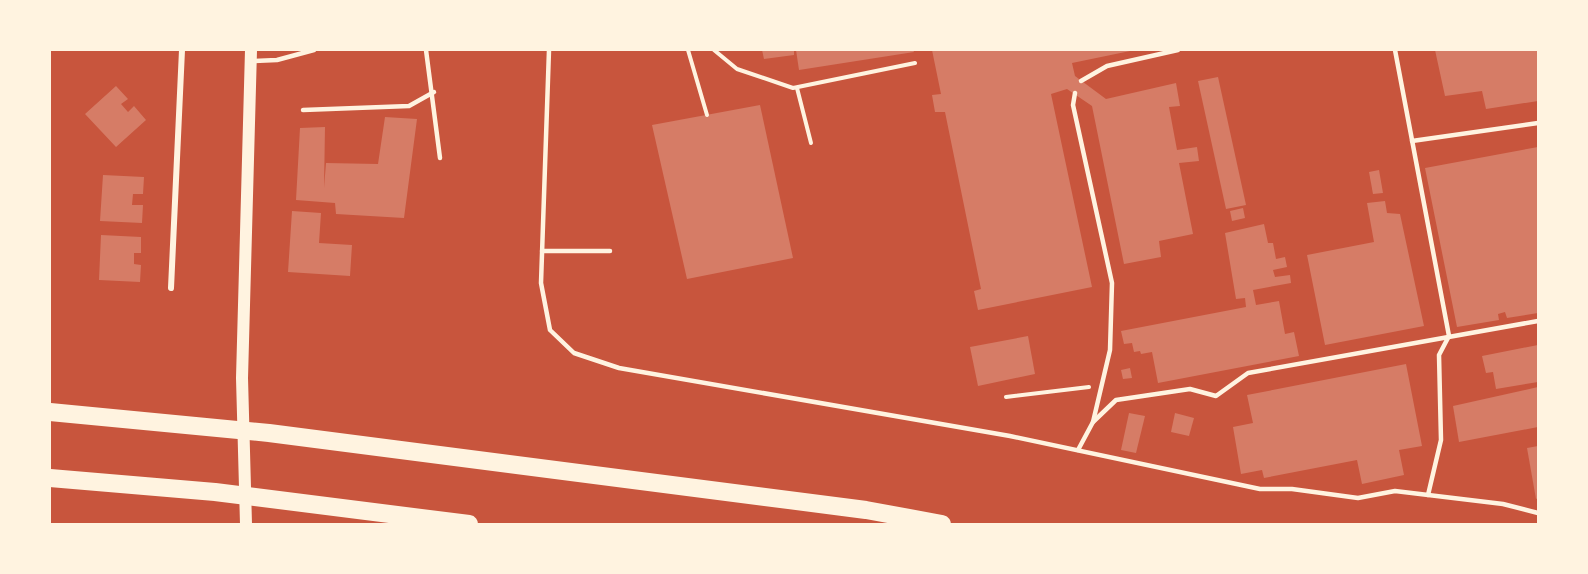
<svg xmlns="http://www.w3.org/2000/svg" width="1588" height="574" font-family="'PT Sans',sans-serif">
<style>
.building{fill:#d67c66}
.lines{fill:none;stroke-linecap:round;stroke-linejoin:round}
.path{stroke:#fff3e0;stroke-width:4}
.service{stroke:#fff3e0;stroke-width:4.5}
.minor{stroke:#fff3e0;stroke-width:6}
.secondary{stroke:#fff3e0;stroke-width:12}
.motorway{stroke:#fff3e0;stroke-width:18}
</style>
<rect width="100%" height="100%" fill="#c8553d"/>
<g class="building">
<path d="M 762,50 L 794,50 L 794,55 L 764,59 Z"/>
<path d="M 796,50 L 913,50 L 914,52 L 799,70 Z"/>
<path d="M 932,50 L 1135,50 L 1072,63 L 1075,76 L 1106,99 L 1176,83 L 1180,106 L 1169,107 L 1177,150 L 1197,147 L 1199,161 L 1179,163 L 1193,234 L 1159,241 L 1161,257 L 1124,264 L 1092,106 L 1067,89 L 1051,94 L 1092,287 L 978,310 L 974,291 L 981,289 L 945,112 L 935,112 L 932,95 L 941,94 Z"/>
<path d="M 1435,50 L 1538,50 L 1538,101 L 1486,109 L 1482,91 L 1445,96 Z"/>
<path d="M 1218,77 L 1246,205 L 1226,209 L 1198,81 Z"/>
<path d="M 116,86 L 128,99 L 121,104 L 128,112 L 134,106 L 146,120 L 116,147 L 85,114 Z"/>
<path d="M 760,105 L 793,258 L 687,279 L 652,125 Z"/>
<path d="M 385,117 L 417,119 L 404,218 L 336,214 L 335,203 L 296,200 L 300,128 L 325,127 L 324,188 L 326,163 L 378,164 Z"/>
<path d="M 1538,147 L 1538,313 L 1507,318 L 1505,312 L 1498,314 L 1499,320 L 1457,327 L 1425,168 Z"/>
<path d="M 1379,170 L 1383,193 L 1373,194 L 1369,172 Z"/>
<path d="M 103,175 L 144,177 L 143,194 L 133,194 L 132,205 L 143,205 L 142,223 L 100,221 Z"/>
<path d="M 1385,201 L 1387,213 L 1400,214 L 1424,326 L 1325,345 L 1307,255 L 1374,242 L 1367,203 Z"/>
<path d="M 1243,208 L 1245,218 L 1232,221 L 1230,211 Z"/>
<path d="M 292,211 L 321,213 L 319,243 L 352,245 L 350,276 L 288,272 Z"/>
<path d="M 1264,224 L 1268,243 L 1273,243 L 1276,259 L 1285,257 L 1287,267 L 1273,270 L 1275,277 L 1290,275 L 1291,283 L 1253,290 L 1256,305 L 1279,301 L 1285,334 L 1294,332 L 1299,356 L 1158,383 L 1152,352 L 1141,354 L 1140,351 L 1134,352 L 1132,343 L 1124,344 L 1121,331 L 1246,307 L 1245,298 L 1236,299 L 1225,233 Z"/>
<path d="M 101,235 L 141,237 L 141,253 L 134,253 L 134,264 L 141,265 L 140,282 L 99,280 Z"/>
<path d="M 1028,336 L 1035,374 L 978,386 L 970,347 Z"/>
<path d="M 1538,345 L 1538,382 L 1496,389 L 1493,372 L 1486,373 L 1482,356 Z"/>
<path d="M 1406,364 L 1422,446 L 1399,450 L 1404,475 L 1362,484 L 1357,460 L 1264,478 L 1262,470 L 1241,474 L 1233,427 L 1253,423 L 1247,395 Z"/>
<path d="M 1130,368 L 1132,378 L 1123,379 L 1121,370 Z"/>
<path d="M 1538,387 L 1538,427 L 1459,442 L 1453,406 Z"/>
<path d="M 1129,413 L 1145,416 L 1136,453 L 1121,450 Z"/>
<path d="M 1175,413 L 1194,418 L 1189,436 L 1171,432 Z"/>
<path d="M 1538,446 L 1538,498 L 1536,499 L 1527,448 Z"/>
</g>
<g class="lines">
<g class="path">
<path d="M 688,50 L 707,115"/>
<path d="M 714,50 L 737,69 L 793,88 L 915,63"/>
<path d="M 797,88 L 811,143"/>
<path d="M 1006,397 L 1089,387"/>
</g>
<g class="service">
<path d="M 426,50 L 440,158"/>
<path d="M 549,50 L 541,283 L 550,330 L 574,353 L 619,368 L 1010,436 L 1260,489 L 1292,489 L 1358,498 L 1395,491 L 1503,504 L 1538,513"/>
<path d="M 1395,50 L 1449,336"/>
<path d="M 251,61 L 277,60 L 314,50"/>
<path d="M 1081,81 L 1107,66 L 1178,50"/>
<path d="M 1075,93 L 1073,105 L 1112,283 L 1110,350 L 1093,422"/>
<path d="M 303,110 L 409,106 L 434,92"/>
<path d="M 1412,141 L 1538,123"/>
<path d="M 542,251 L 610,251"/>
<path d="M 1078,450 L 1093,422 L 1116,400 L 1190,389 L 1216,396 L 1248,373 L 1538,321"/>
<path d="M 1428,495 L 1441,440 L 1439,355 L 1449,336"/>
</g>
<path class="minor" d="M 171,288 L 182,50"/>
<path class="secondary" d="M 246,524 L 242,378 L 251,50"/>
<g class="motorway">
<path d="M 50,412 L 269,433 L 866,510 L 942,524"/>
<path d="M 50,478 L 215,492 L 469,524"/>
</g>
</g>
<rect width="1588" height="574" fill="none" stroke="#fff3e0" stroke-width="102"/>
</svg>
